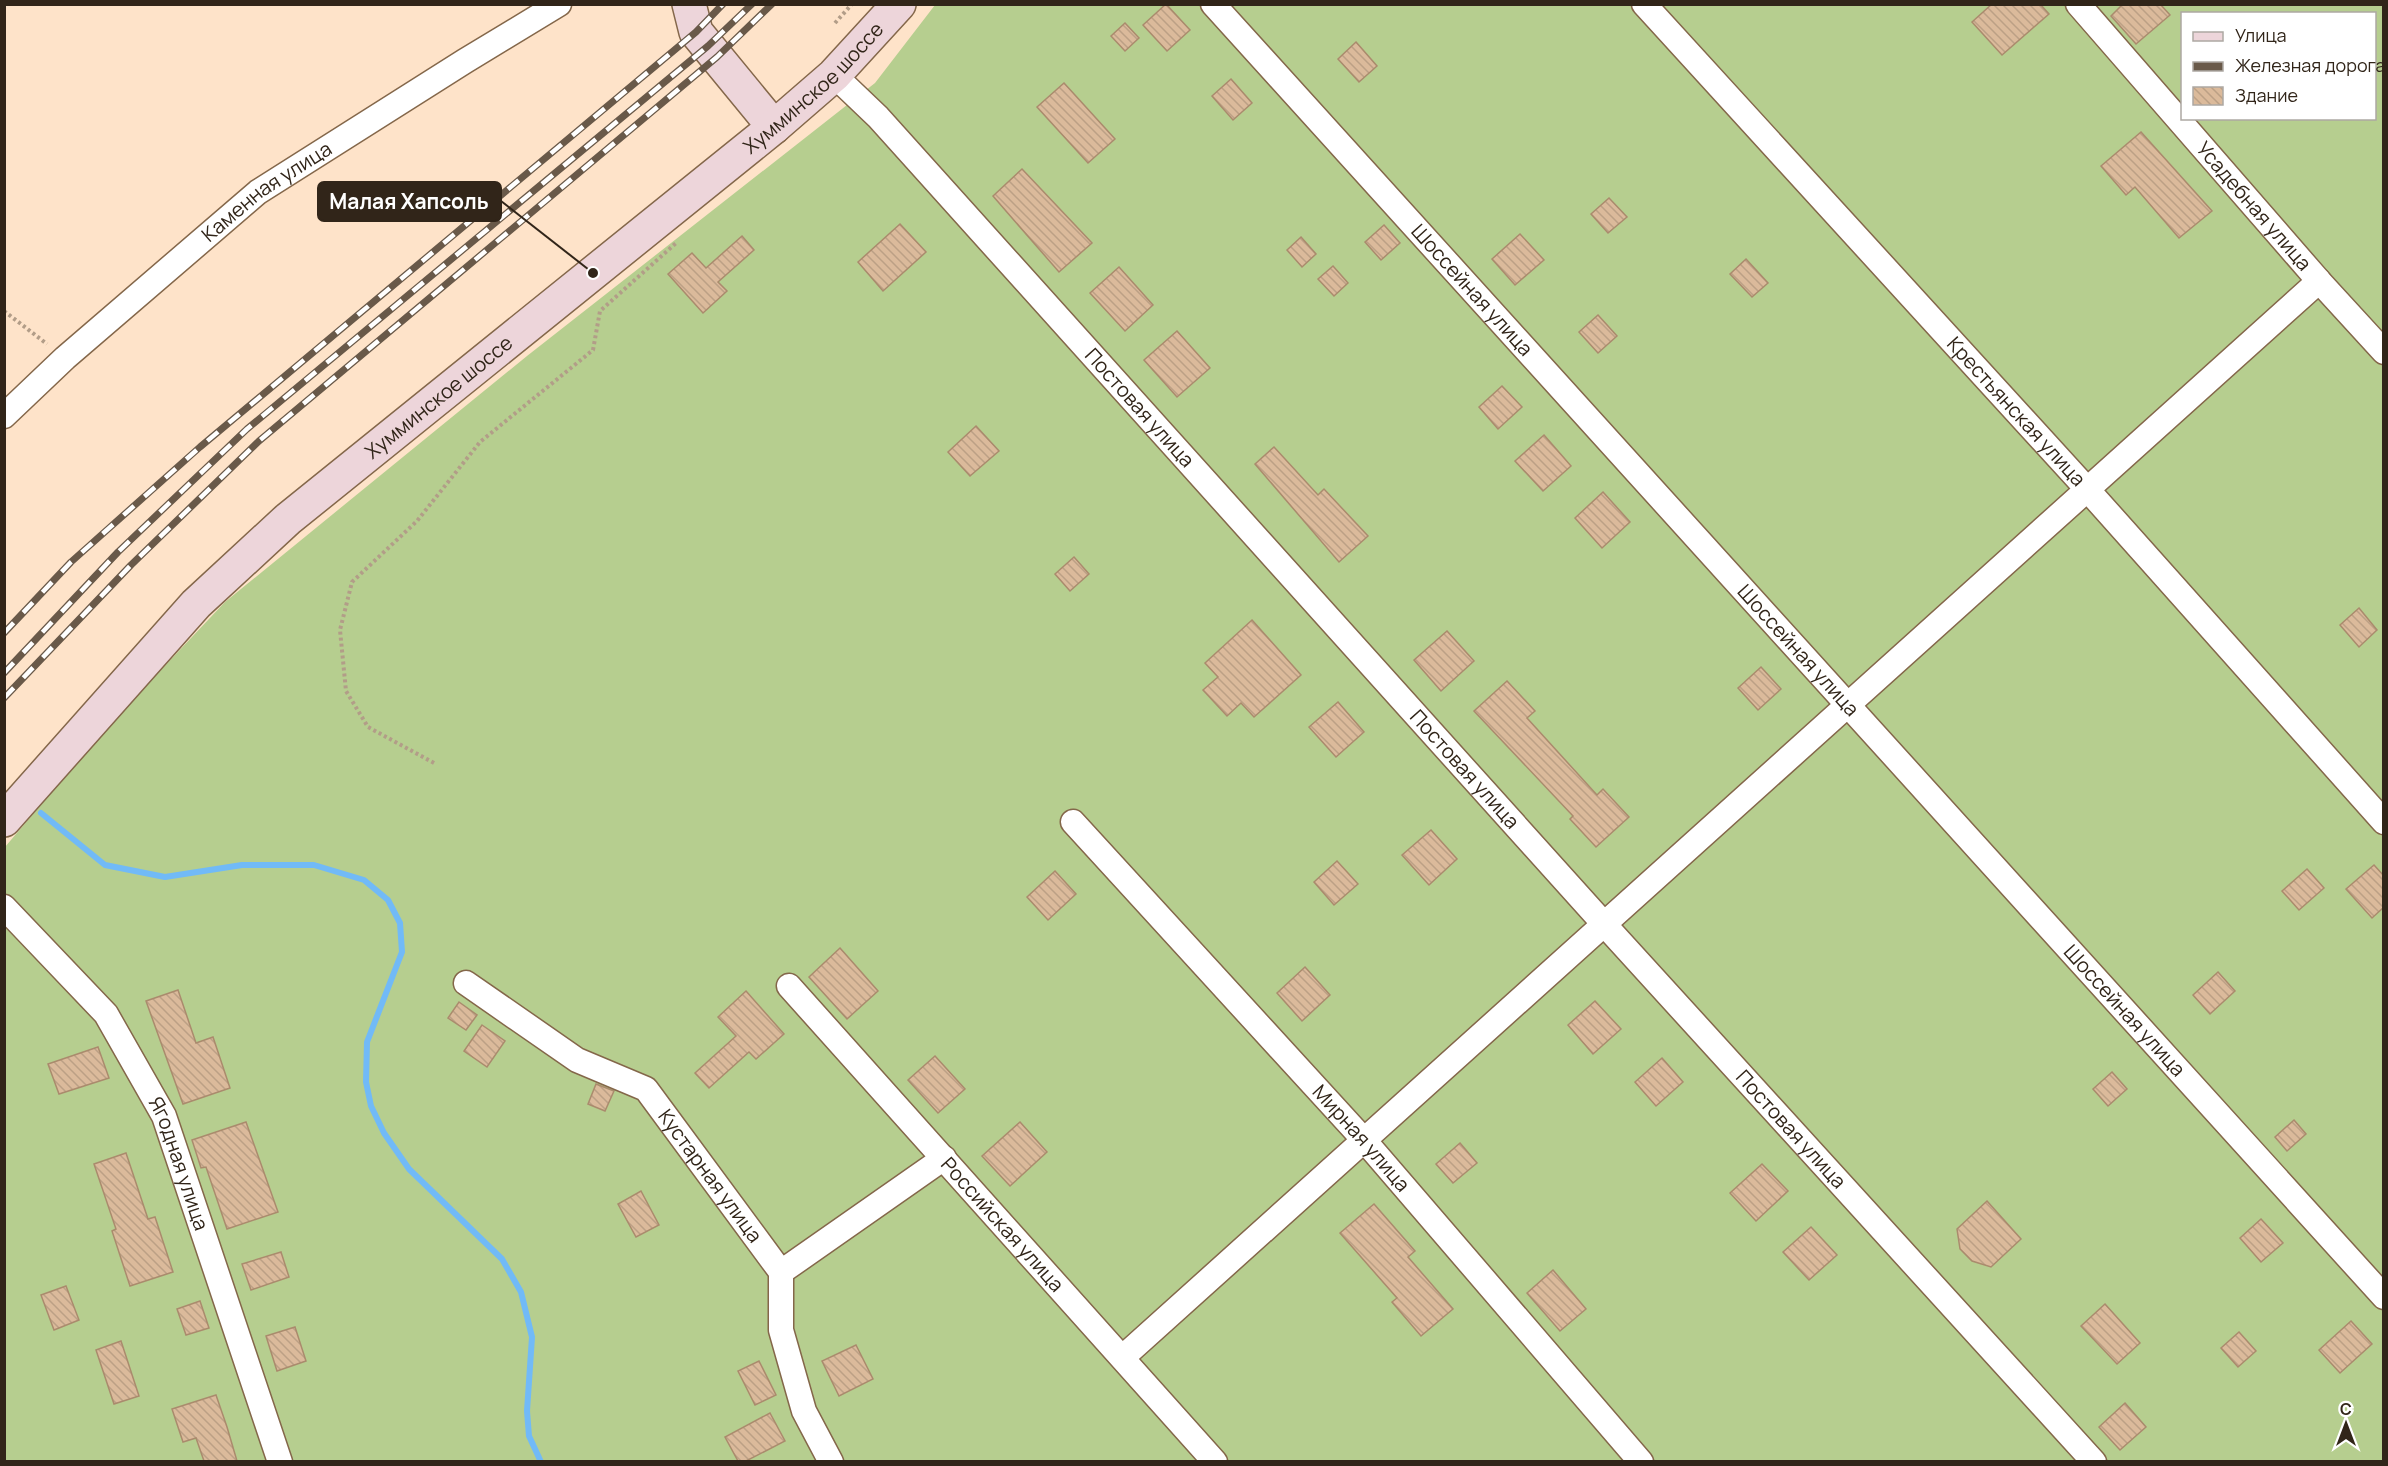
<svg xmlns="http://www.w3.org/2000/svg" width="2388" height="1466" font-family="Manrope,sans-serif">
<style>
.grass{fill:#b6ce8f;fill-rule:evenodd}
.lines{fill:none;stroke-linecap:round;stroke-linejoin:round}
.stream{stroke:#71baf7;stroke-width:6}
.building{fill:url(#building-back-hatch);stroke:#aa8b6d;stroke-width:1.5}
.street-casing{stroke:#84674a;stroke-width:27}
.secondary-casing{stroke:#84674a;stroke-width:36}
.path{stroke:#b29d88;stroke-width:4;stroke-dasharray:3 3;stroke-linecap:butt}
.street{stroke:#fff;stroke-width:24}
.secondary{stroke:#edd5da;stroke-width:33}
.rail-casing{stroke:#695949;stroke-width:7}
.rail{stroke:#fff;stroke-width:4.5;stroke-dasharray:14;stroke-linecap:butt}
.labels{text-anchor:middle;stroke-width:6;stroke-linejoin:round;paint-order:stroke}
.street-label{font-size:20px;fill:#312519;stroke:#fff}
.leader{fill:none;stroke:#312519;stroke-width:2}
.callout-dot{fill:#312519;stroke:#fff;stroke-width:2}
.callout{fill:#312519;stroke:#312519;stroke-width:2}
.callout-label{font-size:21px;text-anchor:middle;font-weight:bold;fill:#fff}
</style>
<defs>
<pattern id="building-back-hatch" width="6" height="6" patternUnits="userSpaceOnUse" patternTransform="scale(1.5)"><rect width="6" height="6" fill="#dbba9b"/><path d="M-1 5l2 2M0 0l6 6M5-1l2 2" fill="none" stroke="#bca085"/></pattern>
</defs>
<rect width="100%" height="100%" fill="#fee3c9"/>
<path class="grass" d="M 935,5 L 2383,5 L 2383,1461 L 5,1462 L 5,847 L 108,726 L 225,602 L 527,356 L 875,83 ZM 2182,14 L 2374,14 L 2374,118 L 2182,118 Z"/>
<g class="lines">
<path class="stream" d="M 41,813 L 105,865 L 165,877 L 242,865 L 314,865 L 364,880 L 388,900 L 400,923 L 402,952 L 367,1042 L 366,1082 L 371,1106 L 384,1133 L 409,1169 L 502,1259 L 521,1292 L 532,1337 L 527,1411 L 529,1436 L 541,1462"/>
</g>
<g class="building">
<path d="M 1166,4 L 1190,30 L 1167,51 L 1143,25 Z"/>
<path d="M 1992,4 L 2040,4 L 2049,14 L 2002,55 L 1972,22 Z"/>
<path d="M 2123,4 L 2160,4 L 2170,15 L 2136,44 L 2111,16 Z"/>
<path d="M 1125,23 L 1139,38 L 1125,51 L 1111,36 Z"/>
<path d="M 1356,42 L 1377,66 L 1359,82 L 1338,59 Z"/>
<path d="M 1231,79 L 1252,103 L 1233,120 L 1212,96 Z"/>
<path d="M 1064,83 L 1115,139 L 1088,163 L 1037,107 Z"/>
<path d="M 2141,132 L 2212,211 L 2179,238 L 2135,187 L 2126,195 L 2101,166 Z"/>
<path d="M 1022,169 L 1092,243 L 1059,272 L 993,196 Z"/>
<path d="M 1609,198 L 1627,217 L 1608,233 L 1591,214 Z"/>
<path d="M 900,224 L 926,252 L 883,291 L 858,262 Z"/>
<path d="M 1384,225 L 1400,243 L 1381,260 L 1365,242 Z"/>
<path d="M 1520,234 L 1544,260 L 1515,285 L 1492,259 Z"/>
<path d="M 742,236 L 754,250 L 718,282 L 727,291 L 703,313 L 668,274 L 692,253 L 706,268 Z"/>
<path d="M 1301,237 L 1316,254 L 1302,267 L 1287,250 Z"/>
<path d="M 1746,259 L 1768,283 L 1752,297 L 1730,274 Z"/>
<path d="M 1333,266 L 1348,283 L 1334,296 L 1318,279 Z"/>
<path d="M 1119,267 L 1153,305 L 1125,331 L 1090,293 Z"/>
<path d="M 1598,315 L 1617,336 L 1598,353 L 1579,332 Z"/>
<path d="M 1177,331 L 1210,368 L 1177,397 L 1144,360 Z"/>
<path d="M 1502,386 L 1522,407 L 1498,429 L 1479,407 Z"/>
<path d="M 976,426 L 999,451 L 970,476 L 948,452 Z"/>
<path d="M 1544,435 L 1571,466 L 1543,491 L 1515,461 Z"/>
<path d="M 1274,447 L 1318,495 L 1324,489 L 1368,536 L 1339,562 L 1255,464 Z"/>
<path d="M 1603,492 L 1630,522 L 1602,548 L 1575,518 Z"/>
<path d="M 1074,557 L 1089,574 L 1070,591 L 1055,574 Z"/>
<path d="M 2359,608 L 2377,630 L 2359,647 L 2340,625 Z"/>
<path d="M 1252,620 L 1301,675 L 1254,717 L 1241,703 L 1227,716 L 1203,690 L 1218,677 L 1205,663 Z"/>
<path d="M 1447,631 L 1474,661 L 1441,691 L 1414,660 Z"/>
<path d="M 1761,667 L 1781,689 L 1758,710 L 1738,688 Z"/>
<path d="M 1507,681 L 1535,711 L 1527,718 L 1597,795 L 1603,789 L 1629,817 L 1596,847 L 1570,819 L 1573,816 L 1474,711 Z"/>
<path d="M 1338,702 L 1364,732 L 1336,757 L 1309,727 Z"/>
<path d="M 1431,830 L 1457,859 L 1429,885 L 1402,855 Z"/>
<path d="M 1337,861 L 1358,884 L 1334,905 L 1314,882 Z"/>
<path d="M 2374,865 L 2384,876 L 2384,907 L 2372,918 L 2346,889 Z"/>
<path d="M 2307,869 L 2324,888 L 2299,910 L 2282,891 Z"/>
<path d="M 1055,871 L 1076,894 L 1048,920 L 1027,897 Z"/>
<path d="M 840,948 L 878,991 L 847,1019 L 809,977 Z"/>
<path d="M 1305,967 L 1330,995 L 1302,1021 L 1277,993 Z"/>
<path d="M 2218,972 L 2235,991 L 2210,1014 L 2193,995 Z"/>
<path d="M 178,990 L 196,1043 L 213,1037 L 230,1088 L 183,1104 L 146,1001 Z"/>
<path d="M 746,991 L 784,1034 L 756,1059 L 749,1052 L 709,1088 L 695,1073 L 736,1036 L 718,1017 Z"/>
<path d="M 1595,1001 L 1621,1029 L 1593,1054 L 1568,1025 Z"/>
<path d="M 459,1002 L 477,1015 L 466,1030 L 448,1018 Z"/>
<path d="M 482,1025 L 505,1041 L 487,1067 L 464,1051 Z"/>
<path d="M 98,1047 L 109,1078 L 59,1094 L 48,1064 Z"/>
<path d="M 935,1056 L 965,1089 L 938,1113 L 908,1080 Z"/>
<path d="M 1662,1058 L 1683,1082 L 1656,1106 L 1635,1082 Z"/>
<path d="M 2112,1072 L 2127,1089 L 2108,1106 L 2093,1089 Z"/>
<path d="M 596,1084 L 614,1091 L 605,1111 L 588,1104 Z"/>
<path d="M 2294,1120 L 2306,1134 L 2287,1151 L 2275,1137 Z"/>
<path d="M 246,1122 L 278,1212 L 227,1229 L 206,1167 L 201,1168 L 192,1140 Z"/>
<path d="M 1020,1122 L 1047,1152 L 1010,1186 L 982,1156 Z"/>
<path d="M 1460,1143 L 1477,1163 L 1453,1183 L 1436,1164 Z"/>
<path d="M 126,1153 L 148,1219 L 155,1217 L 173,1272 L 130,1286 L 112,1231 L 116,1229 L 94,1164 Z"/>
<path d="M 1762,1164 L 1788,1191 L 1756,1221 L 1730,1193 Z"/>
<path d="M 641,1191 L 659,1225 L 636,1237 L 618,1204 Z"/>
<path d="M 1987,1201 L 2021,1239 L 1991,1267 L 1972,1261 L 1960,1249 L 1957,1229 Z"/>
<path d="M 1374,1204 L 1415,1251 L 1408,1257 L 1453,1309 L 1421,1336 L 1392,1302 L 1397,1298 L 1340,1233 Z"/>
<path d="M 2261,1219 L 2283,1243 L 2261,1262 L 2240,1238 Z"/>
<path d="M 1811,1227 L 1837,1255 L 1809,1280 L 1783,1252 Z"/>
<path d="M 281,1252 L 289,1277 L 251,1290 L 242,1264 Z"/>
<path d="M 1553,1270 L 1586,1309 L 1560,1331 L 1527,1293 Z"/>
<path d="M 66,1286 L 79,1320 L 54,1330 L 41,1295 Z"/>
<path d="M 200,1301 L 209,1328 L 186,1335 L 177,1309 Z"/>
<path d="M 2105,1304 L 2140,1343 L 2117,1364 L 2081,1326 Z"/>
<path d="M 2351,1321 L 2372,1344 L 2340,1373 L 2319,1350 Z"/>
<path d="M 295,1327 L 306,1361 L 277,1371 L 266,1336 Z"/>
<path d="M 2239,1332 L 2256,1351 L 2238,1367 L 2221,1348 Z"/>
<path d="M 121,1341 L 139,1396 L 114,1404 L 96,1350 Z"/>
<path d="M 856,1345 L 873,1379 L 839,1396 L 822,1361 Z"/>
<path d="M 759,1361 L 776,1395 L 755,1405 L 738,1371 Z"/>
<path d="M 216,1395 L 227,1427 L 237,1461 L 204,1461 L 196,1438 L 183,1442 L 172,1409 Z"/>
<path d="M 2125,1403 L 2146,1427 L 2120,1450 L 2099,1427 Z"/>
<path d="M 770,1413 L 785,1441 L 746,1461 L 738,1461 L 725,1437 Z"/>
</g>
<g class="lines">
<g class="street-casing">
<g id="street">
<path id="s1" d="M 1213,4 L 2384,1297"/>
<path id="s2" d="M 1644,4 L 2087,489 L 2384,822"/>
<path id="s3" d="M 2078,4 L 2319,281 L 2384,352"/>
<path id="s4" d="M 834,75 L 878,117 L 1604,924 L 2094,1462"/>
<path id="s5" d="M 4,416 L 65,358 L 258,192 L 465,61 L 559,4"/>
<path id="s6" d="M 1073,822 L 1364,1140 L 1641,1462"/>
<path id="s7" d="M 4,907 L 106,1014 L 164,1116 L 280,1462"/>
<path id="s8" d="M 466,983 L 577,1060 L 646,1089 L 781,1272 L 781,1330 L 804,1411 L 831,1462"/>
<path id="s9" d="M 789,986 L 1215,1462"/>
<path d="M 781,1272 L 944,1158"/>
<path d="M 1123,1357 L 2319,281"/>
</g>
</g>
<g class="secondary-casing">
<g id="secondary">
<path d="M 689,4 L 696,32 L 774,127"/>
<path id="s10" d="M 4,820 L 196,604 L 288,519 L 774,127 L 834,75 L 899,4"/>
</g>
</g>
<g class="path">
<path d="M 835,23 L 852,4"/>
<path d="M 4,311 L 47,344"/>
<path d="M 434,763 L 368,727 L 346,691 L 340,630 L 352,582 L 417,521 L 480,442 L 593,350 L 600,311 L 676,243"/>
</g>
<use href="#street" class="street"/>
<use href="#secondary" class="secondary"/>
<g class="rail-casing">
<g id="rail">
<path d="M 4,633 L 71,562 L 200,447 L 696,32 L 723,4"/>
<path d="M 4,673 L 118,552 L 247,429 L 708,46 L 752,4"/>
<path d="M 4,698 L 131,565 L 259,441 L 717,57 L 772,4"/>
</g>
</g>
<use href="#rail" class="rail"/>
</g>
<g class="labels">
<g class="street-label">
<text dy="7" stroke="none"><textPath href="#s10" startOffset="1094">Хумминское шоссе</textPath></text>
<text dy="7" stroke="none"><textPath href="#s5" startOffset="346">Каменная улица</textPath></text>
<text dy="7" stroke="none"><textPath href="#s3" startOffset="268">Усадебная улица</textPath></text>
<text dy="7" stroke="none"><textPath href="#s1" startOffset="386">Шоссейная улица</textPath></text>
<text dy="7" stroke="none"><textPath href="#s10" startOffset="608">Хумминское шоссе</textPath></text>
<text dy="7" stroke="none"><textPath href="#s4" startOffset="452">Постовая улица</textPath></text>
<text dy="7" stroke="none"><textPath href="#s2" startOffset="552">Крестьянская улица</textPath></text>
<text dy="7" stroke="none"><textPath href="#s1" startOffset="872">Шоссейная улица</textPath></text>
<text dy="7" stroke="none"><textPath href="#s4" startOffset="938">Постовая улица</textPath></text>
<text dy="7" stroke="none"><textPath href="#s1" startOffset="1358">Шоссейная улица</textPath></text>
<text dy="7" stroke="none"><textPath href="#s4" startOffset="1424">Постовая улица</textPath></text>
<text dy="7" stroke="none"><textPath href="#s6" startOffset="428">Мирная улица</textPath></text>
<text dy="7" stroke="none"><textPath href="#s7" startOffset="315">Ягодная улица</textPath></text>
<text dy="7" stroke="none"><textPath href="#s8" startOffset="318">Кустарная улица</textPath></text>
<text dy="7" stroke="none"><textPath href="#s9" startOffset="320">Российская улица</textPath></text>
</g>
</g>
<path class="leader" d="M593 273L501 201"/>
<circle class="callout-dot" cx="593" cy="273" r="6"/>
<rect class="callout" x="318" y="182" width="183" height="39" rx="6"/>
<g class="callout-label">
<text x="409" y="209">Малая Хапсоль</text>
</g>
<rect width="2388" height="1466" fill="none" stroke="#312519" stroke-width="12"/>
<rect x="2181" y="12" width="195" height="108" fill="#ffffff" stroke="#ada8a3" stroke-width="1.5"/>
<rect x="2193" y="32" width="30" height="9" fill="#edd5da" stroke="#ada8a3" stroke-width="1.5"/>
<text x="2235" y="42" font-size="18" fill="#312519">Улица</text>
<rect x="2193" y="62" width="30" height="9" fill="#695949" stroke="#ada8a3" stroke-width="1.5"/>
<text x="2235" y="72" font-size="18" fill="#312519">Железная дорога</text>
<rect x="2193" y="87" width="30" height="18" fill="url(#building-back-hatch)" stroke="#ada8a3" stroke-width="1.5"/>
<text x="2235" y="102" font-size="18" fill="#312519">Здание</text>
<g transform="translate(2346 1424)" stroke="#ffffff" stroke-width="4.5" paint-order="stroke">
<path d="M0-4.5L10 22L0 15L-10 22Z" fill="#312519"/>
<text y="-9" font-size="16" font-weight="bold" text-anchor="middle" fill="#312519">С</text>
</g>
</svg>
